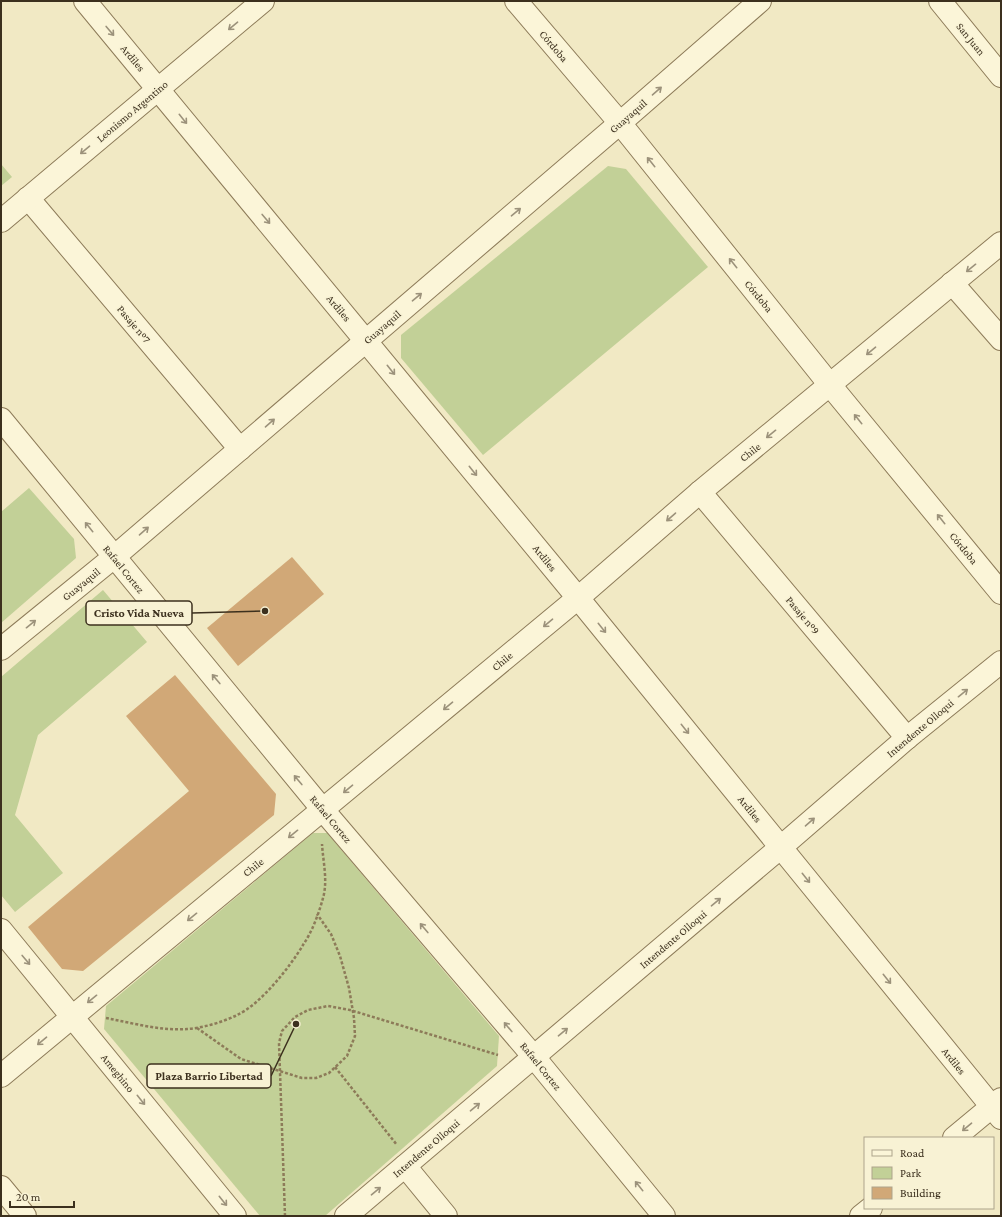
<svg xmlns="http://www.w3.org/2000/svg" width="1002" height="1217" font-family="'Crimson Pro',serif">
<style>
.green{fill:#c2d097}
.building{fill:#d1a877}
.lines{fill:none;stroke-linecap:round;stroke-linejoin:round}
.minor-casing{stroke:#8d7b59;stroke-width:24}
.path{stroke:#8d7b59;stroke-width:2.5;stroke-dasharray:3 2;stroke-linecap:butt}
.minor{stroke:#fbf5d8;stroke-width:22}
.oneway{stroke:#9c927b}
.labels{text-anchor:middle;stroke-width:3;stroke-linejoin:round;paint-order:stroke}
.street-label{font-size:11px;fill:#3c301e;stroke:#f8f2d4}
.leader{fill:none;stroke:#3c301e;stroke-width:1.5}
.callout-dot{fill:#3c301e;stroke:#f8f2d4;stroke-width:1.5}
.callout{fill:#f8f2d4;stroke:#3c301e;stroke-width:1.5}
.callout-label{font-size:12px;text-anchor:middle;font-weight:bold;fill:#3c301e}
</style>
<rect width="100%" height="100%" fill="#f1e9c4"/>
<g class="green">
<path d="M 1,164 L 12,177 L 1,186 Z"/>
<path d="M 608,166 L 626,169 L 708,267 L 483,455 L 401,358 L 401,335 Z"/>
<path d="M 29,488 L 74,539 L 76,558 L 1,623 L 1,512 Z"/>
<path d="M 103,590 L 147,642 L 38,735 L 15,815 L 63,873 L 15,912 L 1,895 L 1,677 Z"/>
<path d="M 313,833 L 327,833 L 499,1036 L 497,1066 L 325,1216 L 260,1216 L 104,1029 L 106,1006 Z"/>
</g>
<g class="building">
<path d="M 292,557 L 324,594 L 238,666 L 207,628 Z"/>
<path d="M 175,675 L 276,794 L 274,815 L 83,971 L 62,969 L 28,927 L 189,791 L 126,716 Z"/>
</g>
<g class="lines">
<g class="minor-casing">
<g id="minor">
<path d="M 85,1 L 578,598 L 1001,1118"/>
<path d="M 516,1 L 620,123 L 830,385 L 1001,593"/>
<path d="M 940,1 L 1001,76"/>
<path d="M 28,198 L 240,449"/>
<path d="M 1,221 L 263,1"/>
<path d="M 952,283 L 1001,339"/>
<path d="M 1,419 L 323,810 L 534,1057 L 664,1216"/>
<path d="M 700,492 L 907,738"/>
<path d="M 1,649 L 114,557 L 620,123 L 760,1"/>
<path d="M 1,930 L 235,1216"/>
<path d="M 1,1076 L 578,598 L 700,492 L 1001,243"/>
<path d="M 954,1138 L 1001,1099"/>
<path d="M 405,1166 L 446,1216"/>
<path d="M 1,1187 L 25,1216"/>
<path d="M 346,1216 L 781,847 L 907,738 L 1001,662"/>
<path d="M 861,1216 L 871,1208"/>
</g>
</g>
<g class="path">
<path d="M 106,1018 C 132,1023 161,1031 187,1029 C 203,1028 223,1022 237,1015 C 260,1005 290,967 303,945 C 312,932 319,913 323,898 C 328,881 323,861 322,844"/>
<path d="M 197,1028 L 241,1059 L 302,1078 L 316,1078 L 329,1073 L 347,1056 L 355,1036 L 354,1018 L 349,988 L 340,956 L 331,934 L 317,914"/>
<path d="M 335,1067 L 397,1145"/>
<path d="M 285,1216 L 279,1043 L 282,1031 L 295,1017 L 308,1010 L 328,1006 L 350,1010 L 498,1055"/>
</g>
<use href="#minor" class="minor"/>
</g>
<defs><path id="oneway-shaft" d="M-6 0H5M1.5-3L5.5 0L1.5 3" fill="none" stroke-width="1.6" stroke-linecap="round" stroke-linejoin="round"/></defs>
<g class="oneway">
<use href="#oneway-shaft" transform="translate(233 26) rotate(140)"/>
<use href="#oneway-shaft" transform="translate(110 31) rotate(50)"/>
<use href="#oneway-shaft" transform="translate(657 91) rotate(-41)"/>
<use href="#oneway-shaft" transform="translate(183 119) rotate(51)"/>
<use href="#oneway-shaft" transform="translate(85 150) rotate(140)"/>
<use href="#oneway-shaft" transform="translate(651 162) rotate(-129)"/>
<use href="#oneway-shaft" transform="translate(516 212) rotate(-40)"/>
<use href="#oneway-shaft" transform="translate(266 219) rotate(50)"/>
<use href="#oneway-shaft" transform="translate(733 263) rotate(-129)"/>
<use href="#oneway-shaft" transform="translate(971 268) rotate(141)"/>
<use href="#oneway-shaft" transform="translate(417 297) rotate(-40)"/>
<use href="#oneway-shaft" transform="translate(871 351) rotate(140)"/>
<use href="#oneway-shaft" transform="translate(391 370) rotate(51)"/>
<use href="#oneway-shaft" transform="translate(858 419) rotate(-129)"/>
<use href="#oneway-shaft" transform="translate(270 423) rotate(-41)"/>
<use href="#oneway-shaft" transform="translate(771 434) rotate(141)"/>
<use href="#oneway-shaft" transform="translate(473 471) rotate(51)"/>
<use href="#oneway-shaft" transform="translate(671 517) rotate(139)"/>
<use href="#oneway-shaft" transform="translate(941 519) rotate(-129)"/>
<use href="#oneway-shaft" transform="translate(89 527) rotate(-129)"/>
<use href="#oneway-shaft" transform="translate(144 531) rotate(-41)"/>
<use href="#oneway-shaft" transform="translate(548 623) rotate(140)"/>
<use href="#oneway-shaft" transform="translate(31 624) rotate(-39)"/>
<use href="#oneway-shaft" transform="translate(602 628) rotate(51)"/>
<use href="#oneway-shaft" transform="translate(216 679) rotate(-130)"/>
<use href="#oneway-shaft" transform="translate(963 693) rotate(-39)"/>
<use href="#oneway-shaft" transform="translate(448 706) rotate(140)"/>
<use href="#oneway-shaft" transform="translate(685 729) rotate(51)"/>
<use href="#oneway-shaft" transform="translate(298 780) rotate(-130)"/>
<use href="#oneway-shaft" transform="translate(348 789) rotate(140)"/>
<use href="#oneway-shaft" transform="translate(810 822) rotate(-41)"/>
<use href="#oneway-shaft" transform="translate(293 834) rotate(141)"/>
<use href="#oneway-shaft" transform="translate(806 878) rotate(51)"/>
<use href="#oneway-shaft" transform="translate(716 902) rotate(-40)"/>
<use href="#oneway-shaft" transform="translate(192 917) rotate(141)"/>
<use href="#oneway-shaft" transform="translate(424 928) rotate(-130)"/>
<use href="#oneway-shaft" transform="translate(26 960) rotate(50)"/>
<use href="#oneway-shaft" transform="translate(887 979) rotate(51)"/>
<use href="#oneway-shaft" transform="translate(92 999) rotate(141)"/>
<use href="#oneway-shaft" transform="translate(508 1027) rotate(-130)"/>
<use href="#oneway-shaft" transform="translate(563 1032) rotate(-40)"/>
<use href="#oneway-shaft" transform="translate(42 1041) rotate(140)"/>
<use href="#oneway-shaft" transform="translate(141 1100) rotate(51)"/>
<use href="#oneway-shaft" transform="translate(475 1107) rotate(-40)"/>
<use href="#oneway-shaft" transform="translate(967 1127) rotate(140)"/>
<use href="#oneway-shaft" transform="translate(639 1186) rotate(-129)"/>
<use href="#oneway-shaft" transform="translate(376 1191) rotate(-40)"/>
<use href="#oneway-shaft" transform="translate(223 1201) rotate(51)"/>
</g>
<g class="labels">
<g class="street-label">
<text transform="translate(971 39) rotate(51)" y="4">San Juan</text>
<text transform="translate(554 46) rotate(50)" y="4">Córdoba</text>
<text transform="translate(133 58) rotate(50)" y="4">Ardiles</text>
<text transform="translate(132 111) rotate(-40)" y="4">Leonismo Argentino</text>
<text transform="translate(628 116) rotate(-41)" y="4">Guayaquil</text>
<text transform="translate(759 296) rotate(51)" y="4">Córdoba</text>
<text transform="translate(339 308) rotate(50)" y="4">Ardiles</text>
<text transform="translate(134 324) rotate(50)" y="4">Pasaje nº7</text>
<text transform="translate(382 327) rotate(-41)" y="4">Guayaquil</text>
<text transform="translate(750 452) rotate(-39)" y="4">Chile</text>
<text transform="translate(964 548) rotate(51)" y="4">Córdoba</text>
<text transform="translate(545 558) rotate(51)" y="4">Ardiles</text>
<text transform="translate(124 569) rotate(51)" y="4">Rafael Cortez</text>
<text transform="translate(81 584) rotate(-39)" y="4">Guayaquil</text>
<text transform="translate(803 615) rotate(50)" y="4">Pasaje nº9</text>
<text transform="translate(502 661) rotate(-40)" y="4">Chile</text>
<text transform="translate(920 728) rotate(-40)" y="4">Intendente Olloqui</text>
<text transform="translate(750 809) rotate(51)" y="4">Ardiles</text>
<text transform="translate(331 819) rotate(50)" y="4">Rafael Cortez</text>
<text transform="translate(253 867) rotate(-39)" y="4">Chile</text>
<text transform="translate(673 939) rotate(-40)" y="4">Intendente Olloqui</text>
<text transform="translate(954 1061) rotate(51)" y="4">Ardiles</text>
<text transform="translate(541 1066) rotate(51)" y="4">Rafael Cortez</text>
<text transform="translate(118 1073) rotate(51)" y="4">Ameghino</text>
<text transform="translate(426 1148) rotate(-40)" y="4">Intendente Olloqui</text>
</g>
</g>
<path class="leader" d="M265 611L192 613M296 1024L271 1076"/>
<g class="callout-dot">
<circle cx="265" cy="611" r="4"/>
<circle cx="296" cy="1024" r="4"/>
</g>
<g class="callout">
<rect x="86" y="601" width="106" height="24" rx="4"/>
<rect x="147" y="1064" width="124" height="24" rx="4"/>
</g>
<g class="callout-label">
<text x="139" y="617">Cristo Vida Nueva</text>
<text x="209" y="1080">Plaza Barrio Libertad</text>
</g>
<rect width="1002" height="1217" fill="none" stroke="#3c301e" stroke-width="4"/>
<rect x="864" y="1137" width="130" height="72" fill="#f8f2d4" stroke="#ada48b"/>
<rect x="872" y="1150" width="20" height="6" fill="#fbf5d8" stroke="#ada48b"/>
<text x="900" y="1157" font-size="12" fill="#3c301e">Road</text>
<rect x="872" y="1167" width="20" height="12" fill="#c2d097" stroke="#ada48b"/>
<text x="900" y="1177" font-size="12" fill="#3c301e">Park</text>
<rect x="872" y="1187" width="20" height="12" fill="#d1a877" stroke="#ada48b"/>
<text x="900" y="1197" font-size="12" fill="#3c301e">Building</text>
<path d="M10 1201v6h64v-6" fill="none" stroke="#3c301e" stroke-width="2"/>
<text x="16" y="1201" font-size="12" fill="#3c301e" stroke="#f8f2d4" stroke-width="3" paint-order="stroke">20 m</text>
</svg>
